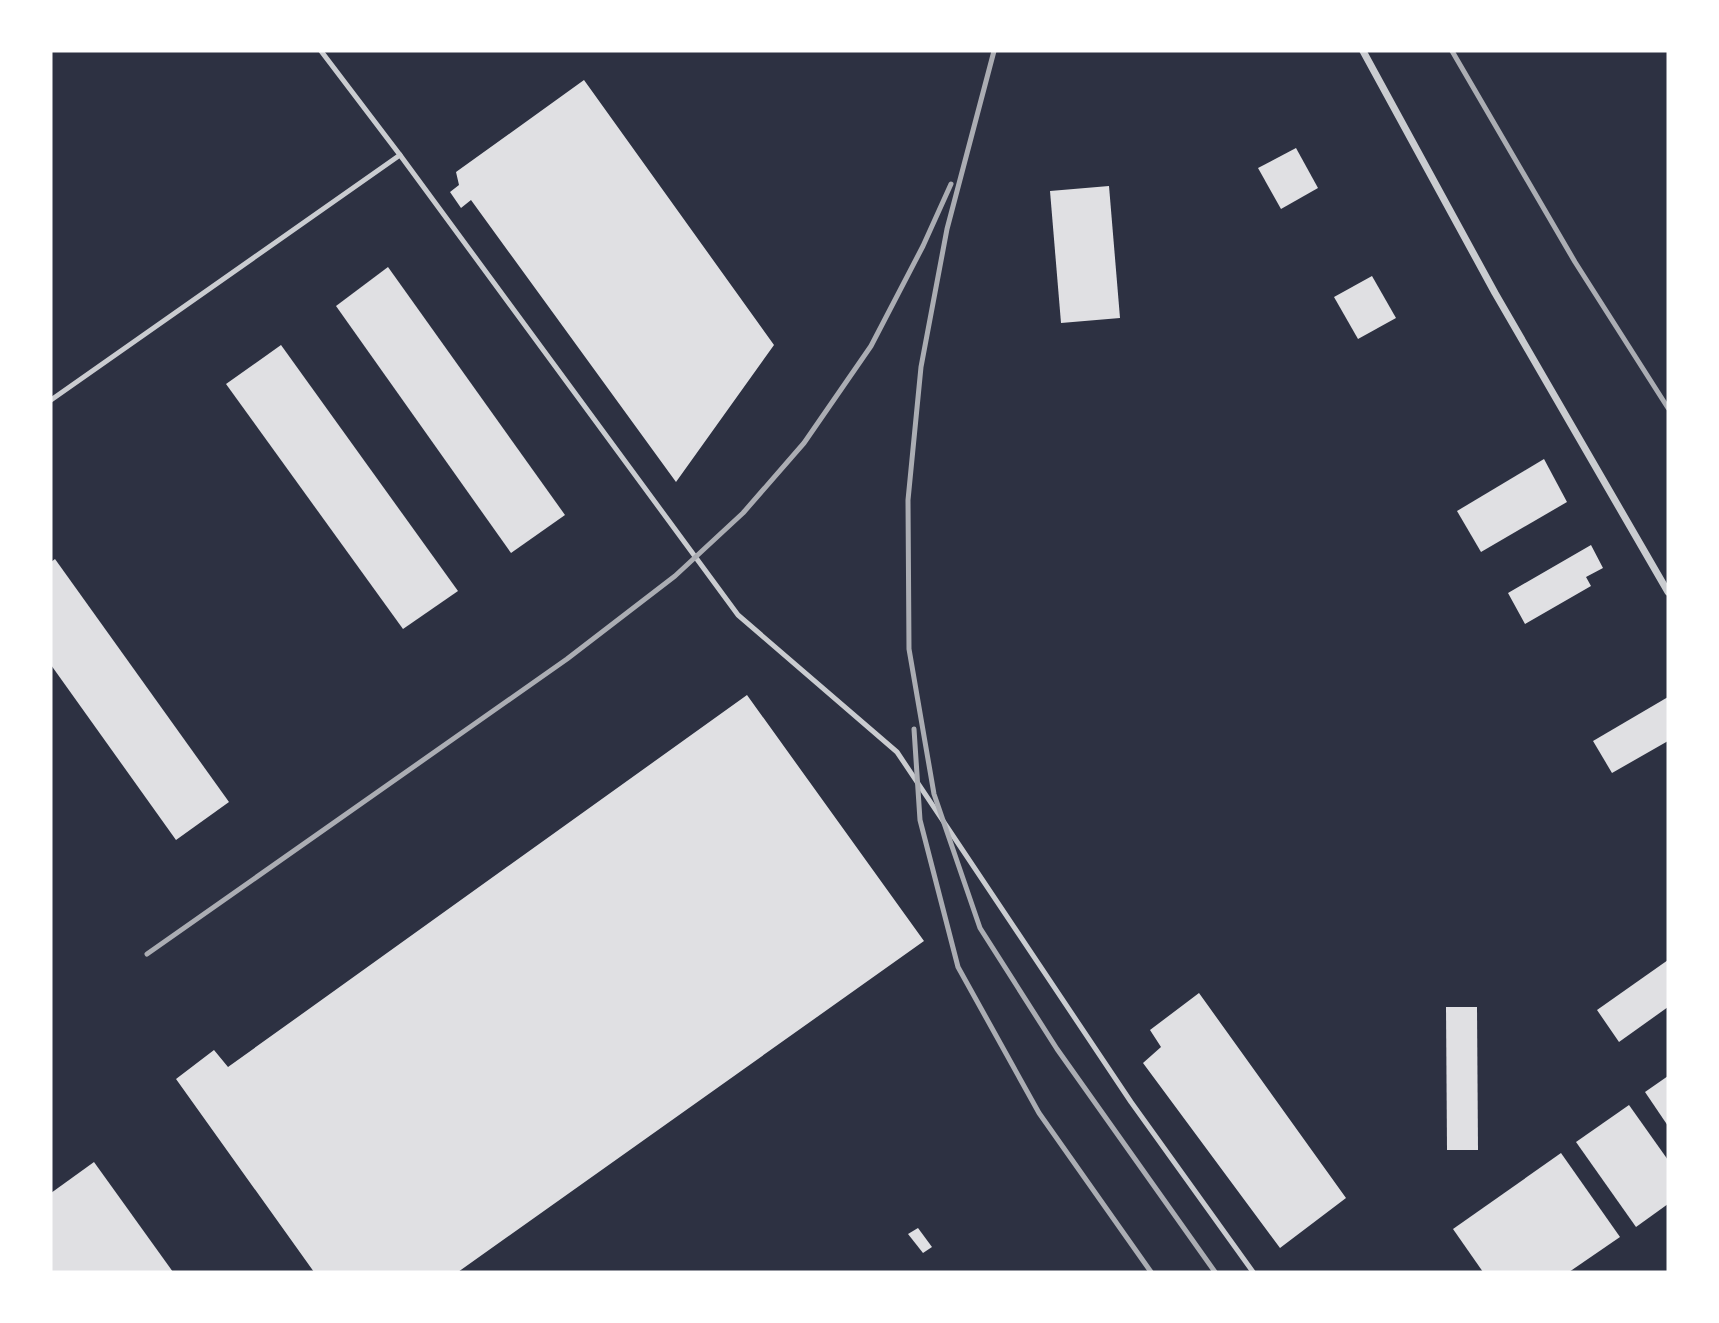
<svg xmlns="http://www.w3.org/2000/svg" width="1719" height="1323" font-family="Mulish,sans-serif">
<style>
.building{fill:#e0e0e3}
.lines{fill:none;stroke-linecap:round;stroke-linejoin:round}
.service{stroke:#caccd0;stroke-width:5}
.minor{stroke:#caccd0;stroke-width:7}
.rail{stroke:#abadb3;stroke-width:5}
</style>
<rect width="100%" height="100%" fill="#2d3142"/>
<g class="building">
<path d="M 584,80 L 774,345 L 676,482 L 471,200 L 461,208 L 450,192 L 459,185 L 456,172 Z"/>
<path d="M 1296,148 L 1318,188 L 1281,209 L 1258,168 Z"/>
<path d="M 1109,186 L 1120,318 L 1061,323 L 1050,191 Z"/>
<path d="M 388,267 L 565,515 L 511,553 L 336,306 Z"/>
<path d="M 1372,276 L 1396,318 L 1358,339 L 1334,297 Z"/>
<path d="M 281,345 L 458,591 L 403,629 L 226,384 Z"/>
<path d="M 1544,459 L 1567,502 L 1481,552 L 1457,511 Z"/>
<path d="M 1591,545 L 1603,568 L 1586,577 L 1591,586 L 1525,624 L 1508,593 Z"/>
<path d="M 55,559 L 229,802 L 176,840 L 51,665 L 51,562 Z"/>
<path d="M 747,695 L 924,941 L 458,1272 L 314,1272 L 176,1079 L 214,1050 L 228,1067 Z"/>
<path d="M 1668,697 L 1668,741 L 1612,773 L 1593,741 Z"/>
<path d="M 1668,960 L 1668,1007 L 1619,1042 L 1597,1010 Z"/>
<path d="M 1199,993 L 1346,1198 L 1280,1248 L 1143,1063 L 1161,1047 L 1150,1030 Z"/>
<path d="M 1446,1007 L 1477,1007 L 1478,1150 L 1447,1150 Z"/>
<path d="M 1668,1076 L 1668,1126 L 1645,1092 Z"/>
<path d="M 1629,1105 L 1668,1160 L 1668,1204 L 1636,1227 L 1576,1142 Z"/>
<path d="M 1561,1153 L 1620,1237 L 1569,1272 L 1483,1272 L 1453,1229 Z"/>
<path d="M 94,1162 L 173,1272 L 51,1272 L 51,1193 Z"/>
<path d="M 918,1228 L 932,1247 L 923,1253 L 908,1234 Z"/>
</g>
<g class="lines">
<g class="service">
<path d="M 321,51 L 400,155"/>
<path d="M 51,400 L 400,155 L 738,615 L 897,752 L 1131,1102 L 1253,1272"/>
</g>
<path class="minor" d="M 1363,51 L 1495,293 L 1668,592"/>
<g class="rail">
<path d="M 994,51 L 947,229 L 921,367 L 908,500 L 909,649 L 934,794 L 980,928 L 1057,1049 L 1215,1272"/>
<path d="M 1452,51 L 1575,262 L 1668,408"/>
<path d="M 914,729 L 920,820 L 958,967 L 1039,1113 L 1151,1272"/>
<path d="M 147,954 L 567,659 L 675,576 L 743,513 L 804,443 L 871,346 L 923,246 L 951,184"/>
</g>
</g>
<rect width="1719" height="1323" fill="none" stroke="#ffffff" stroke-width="105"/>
</svg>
